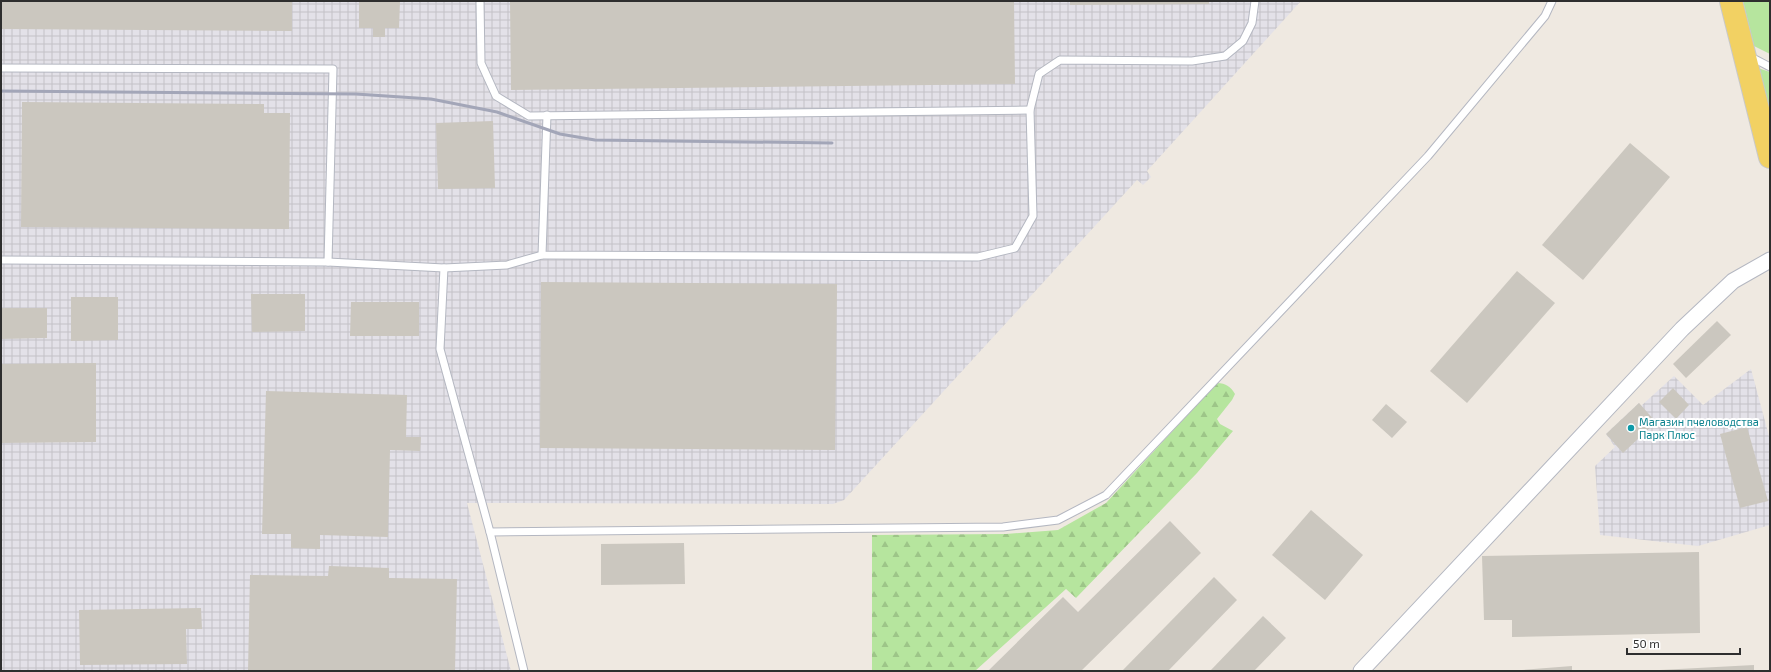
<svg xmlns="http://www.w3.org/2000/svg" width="1771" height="672" font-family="'Exo 2',sans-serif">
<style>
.industrial{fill:url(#industrial-grid)}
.green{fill:#b6e59e}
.forest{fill:url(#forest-firs)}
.building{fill:#cbc7bf}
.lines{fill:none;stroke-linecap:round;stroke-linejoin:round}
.service-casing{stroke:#b4b7c1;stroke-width:9}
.minor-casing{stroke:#b4b7c1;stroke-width:17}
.primary-casing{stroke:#c9c9c9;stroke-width:24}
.service{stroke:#fff;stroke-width:7}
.minor{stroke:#fff;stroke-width:15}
.primary{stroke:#f2d163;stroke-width:22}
.rail{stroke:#a3a6b8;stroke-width:3}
.culture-dot{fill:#0f9aa8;stroke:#fff;stroke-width:1.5}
.labels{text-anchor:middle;stroke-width:4;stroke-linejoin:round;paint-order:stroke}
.culture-label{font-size:11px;fill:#0d838f;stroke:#fff;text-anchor:start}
</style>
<defs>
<pattern id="industrial-grid" width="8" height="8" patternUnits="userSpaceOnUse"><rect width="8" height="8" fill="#e3e1e8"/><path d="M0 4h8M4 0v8" fill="none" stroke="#c3c1c7"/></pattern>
<pattern id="forest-firs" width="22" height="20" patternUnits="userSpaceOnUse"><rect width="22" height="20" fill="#b6e59e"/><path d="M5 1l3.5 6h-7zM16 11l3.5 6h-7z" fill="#9dc588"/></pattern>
</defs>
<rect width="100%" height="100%" fill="#efe9e1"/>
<g class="industrial">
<path d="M 1,1 L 1301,1 L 1147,171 L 1151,177 L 1143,185 L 1137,180 L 844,500 L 833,504 L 467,503 L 511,671 L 1,671 Z"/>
<path d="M 1751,369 L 1770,440 L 1770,525 L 1698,546 L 1600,535 L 1595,466 L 1615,447 L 1606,434 L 1639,403 L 1641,406 L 1674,376 L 1703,405 Z"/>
</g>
<g class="green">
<path d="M 1743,1 L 1770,1 L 1770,54 L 1754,46 Z"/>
<path d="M 1758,68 L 1770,72 L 1770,127 Z"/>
</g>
<path class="forest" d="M 1217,383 C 1226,383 1231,387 1235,394 L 1232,400 L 1217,419 L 1220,424 L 1233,431 L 1197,473 L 1076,598 L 1066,589 L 975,671 L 872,671 L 872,535 L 1006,534 L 1058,530 L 1106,503 Z"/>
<g class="building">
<path d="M 1,1 L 292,1 L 292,31 L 1,29 Z"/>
<path d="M 359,1 L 400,1 L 399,28 L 385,28 L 385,37 L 373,37 L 373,28 L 359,28 Z"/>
<path d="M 510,1 L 1014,1 L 1015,84 L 511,90 Z"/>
<path d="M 1070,1 L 1209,1 L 1209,4 L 1070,5 Z"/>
<path d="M 22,102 L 264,104 L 264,113 L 290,113 L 289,229 L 21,227 Z"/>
<path d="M 493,121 L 495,188 L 438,189 L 436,123 Z"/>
<path d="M 1630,143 L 1670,177 L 1583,280 L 1542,245 Z"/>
<path d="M 1517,271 L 1555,303 L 1467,403 L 1430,371 Z"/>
<path d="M 541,282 L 837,284 L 835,450 L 540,448 Z"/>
<path d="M 251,294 L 305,294 L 305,331 L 252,332 Z"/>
<path d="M 71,297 L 118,297 L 118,340 L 71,341 Z"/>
<path d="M 351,302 L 419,302 L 419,336 L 350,336 Z"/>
<path d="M 1,308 L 47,308 L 47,338 L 1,339 Z"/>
<path d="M 1717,321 L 1731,335 L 1686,378 L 1673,364 Z"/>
<path d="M 96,363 L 96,442 L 1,443 L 1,364 Z"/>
<path d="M 1673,388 L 1689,405 L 1676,419 L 1659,402 Z"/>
<path d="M 266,391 L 407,395 L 406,437 L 421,437 L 420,451 L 390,450 L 388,537 L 320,535 L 320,549 L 291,548 L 291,534 L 262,534 Z"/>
<path d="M 1639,403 L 1656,422 L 1623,453 L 1606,434 Z"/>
<path d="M 1386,404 L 1407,422 L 1392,438 L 1372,420 Z"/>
<path d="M 1747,427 L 1768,501 L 1740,508 L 1720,434 Z"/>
<path d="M 1311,510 L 1363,555 L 1325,600 L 1272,555 Z"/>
<path d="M 1170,521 L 1201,553 L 1081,671 L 988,671 L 1063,597 L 1078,612 Z"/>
<path d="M 684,543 L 685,584 L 601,585 L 601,544 Z"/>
<path d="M 1699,552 L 1700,633 L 1512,637 L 1512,620 L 1484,620 L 1482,556 Z"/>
<path d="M 329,566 L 389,568 L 389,578 L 457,579 L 455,671 L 248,671 L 250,575 L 328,576 Z"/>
<path d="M 1214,577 L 1237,600 L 1168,671 L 1122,671 Z"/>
<path d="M 201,608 L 202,629 L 186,629 L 187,664 L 80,665 L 79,610 Z"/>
<path d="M 1263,616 L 1286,638 L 1254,671 L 1210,671 Z"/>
<path d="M 1754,665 L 1754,671 L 1660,671 L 1660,670 Z"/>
<path d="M 1572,666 L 1572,671 L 1522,671 L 1522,670 Z"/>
</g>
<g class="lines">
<g class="service-casing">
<g id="service">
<path d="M 480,1 L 481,63 L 496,96 L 529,116 L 1030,110"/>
<path d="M 1749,56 L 1770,67"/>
<path d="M 1,68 L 333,69 L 328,262"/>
<path d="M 547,115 L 542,255 L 978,257 L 1015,248 L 1033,216 L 1030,110 L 1039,74 L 1060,60 L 1192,61 L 1225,56 L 1243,41 L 1252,23 L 1255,1"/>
<path d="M 1,260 L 328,262 L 444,268 L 507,265 L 542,255"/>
<path d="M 444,268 L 440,349 L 490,532 L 524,671"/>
<path d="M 490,532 L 1003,527 L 1058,520 L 1106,495 L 1428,156 L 1545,16 L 1552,1"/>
</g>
</g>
<g class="minor-casing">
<path id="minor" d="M 1361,671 L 1682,329 L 1733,281 L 1770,260"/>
</g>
<g class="primary-casing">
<path id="primary" d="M 1731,1 L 1770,157"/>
</g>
<use href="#service" class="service"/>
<use href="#minor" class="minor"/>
<use href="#primary" class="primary"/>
<path class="rail" d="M 1,91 L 356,94 L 431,99 L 497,112 L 560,134 L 595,140 L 832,143"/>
</g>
<circle class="culture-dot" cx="1631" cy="428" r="4"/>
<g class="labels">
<g class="culture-label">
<text x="1639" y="426">Магазин пчеловодства<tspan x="1639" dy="13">Парк Плюс</tspan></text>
</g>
</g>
<rect width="1771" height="672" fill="none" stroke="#2e2e2e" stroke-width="4"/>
<path d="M1627 648v6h113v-6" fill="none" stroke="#2e2e2e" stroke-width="2"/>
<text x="1633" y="648" font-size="12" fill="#2e2e2e" stroke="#ffffff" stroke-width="3" paint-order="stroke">50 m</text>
</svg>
